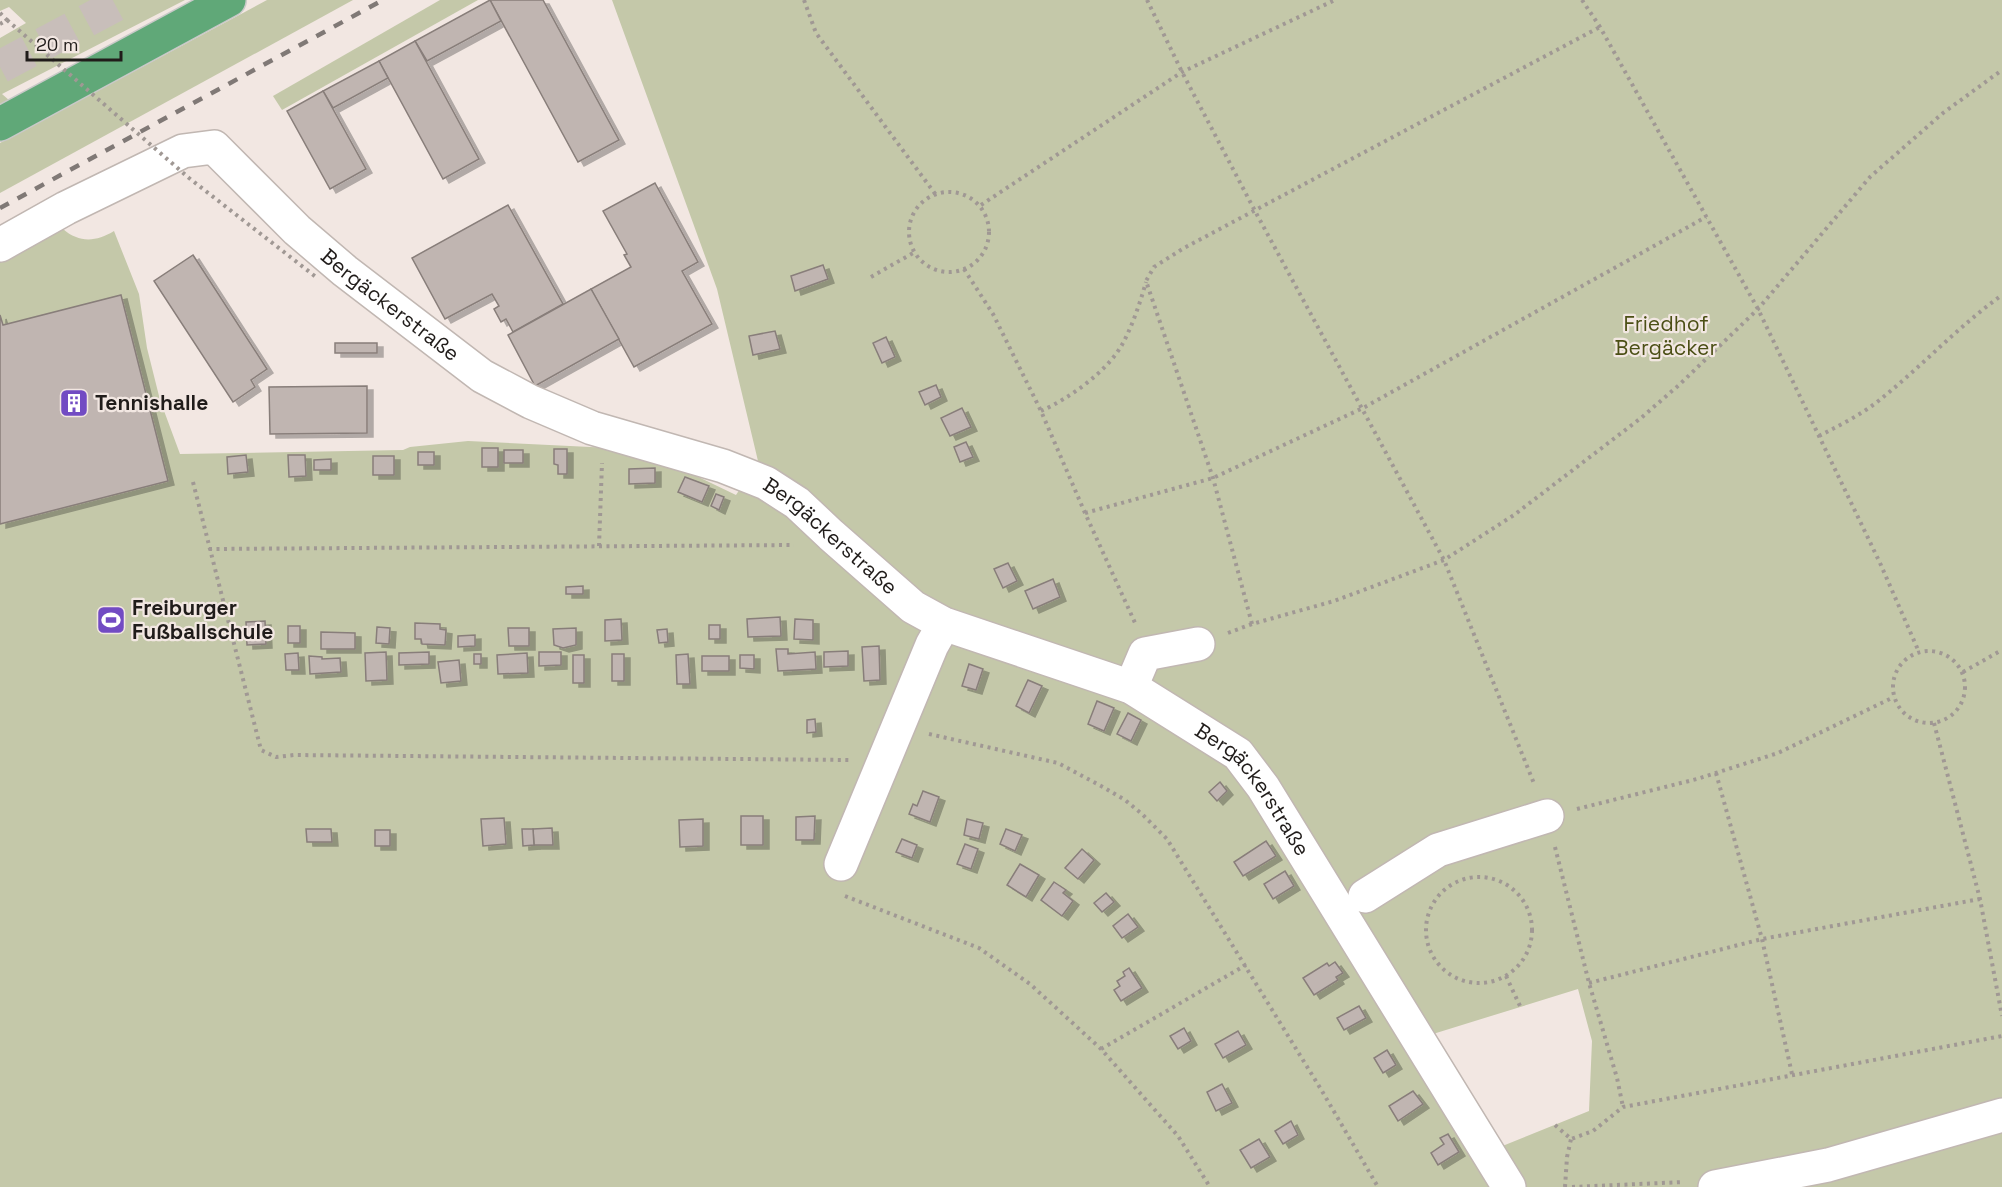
<svg xmlns="http://www.w3.org/2000/svg" width="2002" height="1187" font-family="'Space Grotesk',sans-serif">
<style>
.green{fill:#c4c8a9;fill-rule:evenodd}
.building{fill:#c0b5b1;stroke:#887e7a;stroke-width:1.5;filter:url(#shadow)}
.lines{fill:none;stroke-linecap:round;stroke-linejoin:round}
.highway-tunnel{stroke:#c8beba;stroke-width:33;stroke-dasharray:33 16;stroke-linecap:butt}
.minor-casing{stroke:#c1b7b2;stroke-width:36}
.highway-casing{stroke:#c9c9c8;stroke-width:36}
.path{stroke:#a09894;stroke-width:4;stroke-dasharray:3 4.5;stroke-linecap:butt}
.minor{stroke:#fff;stroke-width:33}
.highway{stroke:#60a878;stroke-width:33}
.rail{stroke:#807976;stroke-width:4.5;stroke-dasharray:10 10;stroke-linecap:butt}
.path-bridge{stroke:#a09894;stroke-width:4;stroke-dasharray:3 4.5;stroke-linecap:butt}
.labels{text-anchor:middle;stroke-width:4.5;stroke-linejoin:round;paint-order:stroke}
.street-label{font-size:21px;fill:#201c1a;stroke:#f2e7e2}
.park-label{font-size:21px;fill:#4b4f15;stroke:#f2e7e2}
.poi-label{font-size:21px;font-weight:bold;fill:#201c1a;stroke:#f2e7e2;text-anchor:start}
</style>
<defs>
<filter id="shadow"><feDropShadow dx="6" dy="4" stdDeviation="0" flood-color="#0004"/></filter>
</defs>
<rect width="100%" height="100%" fill="#f2e7e2"/>
<g class="green">
<path d="M 0,0 L 185,0 L 2,94 L 10,101 L 0,106 L 0,38 L 26,23 L 9,7 L 0,11 Z"/>
<path d="M 267,0 L 353,0 L 0,193 L 0,143 Z"/>
<path d="M 440,0 L 478,0 L 282,110 L 273,96 Z"/>
<path d="M 612,0 L 2002,0 L 2002,1187 L 0,1187 L 0,235 L 63,229 C 79,243 96,242 114,231 L 139,294 L 147,348 L 160,400 L 180,454 L 403,450 L 410,447 L 468,441 L 611,448 L 661,459 L 736,495 L 758,461 L 717,289 ZM 1578,989 L 1592,1041 L 1589,1111 L 1500,1147 L 1433,1034 Z"/>
</g>
<g class="building">
<path d="M 490,0 L 543,0 L 619,140 L 578,162 Z"/>
<path d="M 490,0 L 501,21 L 427,61 L 415,41 Z"/>
<path d="M 415,41 L 479,159 L 443,179 L 379,61 Z"/>
<path d="M 379,61 L 388,78 L 333,108 L 323,91 Z"/>
<path d="M 323,91 L 366,169 L 330,189 L 287,111 Z"/>
<path d="M 655,183 L 698,262 L 682,271 L 712,324 L 634,367 L 591,289 L 631,267 L 624,255 L 627,254 L 603,211 Z"/>
<path d="M 508,205 L 563,304 L 513,332 L 506,319 L 501,322 L 494,309 L 499,306 L 492,294 L 445,319 L 412,258 Z"/>
<path d="M 193,255 L 267,369 L 251,380 L 255,387 L 233,402 L 154,281 Z"/>
<path d="M 823,265 L 828,279 L 795,291 L 791,276 Z"/>
<path d="M 591,289 L 619,339 L 535,386 L 508,335 Z"/>
<path d="M 121,295 L 168,481 L 0,524 L 0,315 L 3,325 Z"/>
<path d="M 775,331 L 780,349 L 753,355 L 749,336 Z"/>
<path d="M 886,337 L 895,357 L 882,363 L 873,343 Z"/>
<rect x="335" y="343" width="42" height="10"/>
<path d="M 936,385 L 941,397 L 925,405 L 919,392 Z"/>
<path d="M 367,386 L 367,433 L 270,434 L 269,387 Z"/>
<path d="M 962,408 L 971,427 L 950,436 L 941,418 Z"/>
<path d="M 966,442 L 973,457 L 960,462 L 954,447 Z"/>
<rect x="482" y="448" width="16" height="19"/>
<path d="M 554,449 L 567,449 L 567,474 L 558,474 L 558,465 L 554,464 Z"/>
<rect x="504" y="450" width="19" height="13"/>
<rect x="418" y="452" width="16" height="13"/>
<path d="M 246,455 L 248,472 L 228,474 L 227,457 Z"/>
<path d="M 288,455 L 305,455 L 306,476 L 289,477 Z"/>
<rect x="373" y="456" width="21" height="19"/>
<path d="M 331,459 L 331,470 L 314,470 L 314,460 Z"/>
<path d="M 655,468 L 655,483 L 629,484 L 629,469 Z"/>
<path d="M 685,477 L 709,486 L 702,502 L 678,492 Z"/>
<path d="M 716,494 L 724,497 L 719,510 L 711,506 Z"/>
<path d="M 1008,563 L 1017,581 L 1003,588 L 994,569 Z"/>
<path d="M 1053,579 L 1060,597 L 1033,609 L 1025,591 Z"/>
<path d="M 583,586 L 583,594 L 566,594 L 566,587 Z"/>
<path d="M 780,617 L 781,636 L 748,637 L 747,619 Z"/>
<path d="M 621,619 L 622,640 L 605,641 L 605,620 Z"/>
<path d="M 795,619 L 813,620 L 813,640 L 794,639 Z"/>
<path d="M 265,621 L 266,644 L 247,645 L 246,622 Z"/>
<path d="M 415,623 L 440,624 L 440,629 L 446,630 L 445,645 L 422,644 L 421,639 L 415,639 Z"/>
<rect x="709" y="625" width="11" height="14"/>
<rect x="288" y="626" width="12" height="17"/>
<path d="M 377,627 L 390,628 L 389,644 L 376,643 Z"/>
<path d="M 508,628 L 529,628 L 529,646 L 509,646 Z"/>
<path d="M 576,628 L 576,645 L 563,648 L 554,645 L 553,629 Z"/>
<path d="M 667,629 L 668,642 L 659,643 L 657,630 Z"/>
<path d="M 321,632 L 355,633 L 355,649 L 321,649 Z"/>
<path d="M 475,635 L 475,646 L 458,647 L 458,636 Z"/>
<path d="M 879,646 L 880,680 L 864,681 L 862,647 Z"/>
<path d="M 776,649 L 788,649 L 788,654 L 815,652 L 816,669 L 778,671 Z"/>
<path d="M 848,651 L 848,666 L 824,667 L 824,652 Z"/>
<path d="M 386,652 L 387,680 L 366,681 L 365,653 Z"/>
<path d="M 429,652 L 429,664 L 399,665 L 399,653 Z"/>
<path d="M 539,652 L 561,652 L 561,665 L 539,666 Z"/>
<path d="M 298,653 L 299,670 L 286,670 L 285,654 Z"/>
<path d="M 527,653 L 528,673 L 498,674 L 497,655 Z"/>
<rect x="474" y="654" width="7" height="10"/>
<rect x="612" y="654" width="12" height="27"/>
<path d="M 688,654 L 690,684 L 677,684 L 676,655 Z"/>
<rect x="573" y="655" width="11" height="28"/>
<path d="M 740,655 L 754,655 L 754,669 L 740,668 Z"/>
<path d="M 309,656 L 322,657 L 322,659 L 340,658 L 341,672 L 310,674 Z"/>
<rect x="702" y="656" width="27" height="15"/>
<path d="M 459,660 L 461,681 L 441,683 L 438,662 Z"/>
<path d="M 969,664 L 983,669 L 976,690 L 962,686 Z"/>
<path d="M 1028,680 L 1042,686 L 1029,713 L 1016,706 Z"/>
<path d="M 1097,701 L 1114,708 L 1104,731 L 1088,724 Z"/>
<path d="M 1128,713 L 1141,720 L 1131,741 L 1117,734 Z"/>
<path d="M 815,719 L 816,732 L 807,733 L 807,720 Z"/>
<path d="M 1220,782 L 1227,791 L 1217,801 L 1209,792 Z"/>
<path d="M 923,791 L 939,797 L 930,822 L 909,814 L 913,804 L 917,806 Z"/>
<rect x="741" y="816" width="22" height="29"/>
<path d="M 815,816 L 814,840 L 796,840 L 796,817 Z"/>
<path d="M 504,818 L 506,844 L 483,846 L 481,819 Z"/>
<path d="M 703,819 L 703,846 L 680,847 L 679,820 Z"/>
<path d="M 967,819 L 983,823 L 979,839 L 964,835 Z"/>
<path d="M 552,828 L 553,845 L 534,845 L 533,829 Z"/>
<path d="M 306,829 L 331,829 L 332,842 L 307,842 Z"/>
<path d="M 522,829 L 533,829 L 534,845 L 523,846 Z"/>
<path d="M 1006,829 L 1022,835 L 1015,851 L 1000,844 Z"/>
<rect x="375" y="830" width="15" height="16"/>
<path d="M 902,839 L 917,845 L 912,858 L 896,852 Z"/>
<path d="M 1266,841 L 1276,856 L 1243,876 L 1234,862 Z"/>
<path d="M 965,844 L 978,849 L 971,869 L 957,864 Z"/>
<path d="M 1082,849 L 1094,860 L 1078,879 L 1065,868 Z"/>
<path d="M 1020,864 L 1039,875 L 1026,897 L 1007,885 Z"/>
<path d="M 1285,871 L 1294,886 L 1273,899 L 1264,884 Z"/>
<path d="M 1054,882 L 1066,890 L 1063,893 L 1073,901 L 1062,916 L 1041,900 Z"/>
<path d="M 1106,893 L 1114,902 L 1102,912 L 1094,903 Z"/>
<path d="M 1128,914 L 1138,927 L 1122,938 L 1113,926 Z"/>
<path d="M 1335,962 L 1343,973 L 1336,977 L 1338,980 L 1314,995 L 1303,978 L 1327,963 L 1329,966 Z"/>
<path d="M 1129,968 L 1142,988 L 1121,1001 L 1114,990 L 1120,986 L 1117,981 L 1125,976 L 1123,972 Z"/>
<path d="M 1359,1006 L 1366,1018 L 1344,1030 L 1337,1018 Z"/>
<path d="M 1184,1028 L 1191,1041 L 1178,1049 L 1170,1036 Z"/>
<path d="M 1238,1031 L 1246,1045 L 1223,1058 L 1215,1044 Z"/>
<path d="M 1387,1050 L 1396,1065 L 1383,1073 L 1374,1058 Z"/>
<path d="M 1222,1084 L 1232,1103 L 1216,1111 L 1207,1092 Z"/>
<path d="M 1413,1091 L 1423,1104 L 1398,1121 L 1389,1106 Z"/>
<path d="M 1291,1121 L 1298,1135 L 1283,1144 L 1275,1131 Z"/>
<path d="M 1448,1134 L 1459,1152 L 1438,1165 L 1431,1153 L 1444,1144 L 1440,1138 Z"/>
<path d="M 1259,1139 L 1270,1157 L 1251,1168 L 1240,1150 Z"/>
</g>
<g class="lines">
<path class="highway-tunnel" d="M 0,67 L 125,0"/>
<g class="minor-casing">
<g id="minor">
<path id="s1" d="M 0,245 L 66,208 L 183,151 L 214,147 L 297,230 L 345,271 L 482,376 L 531,402 L 592,428 L 723,466 L 766,483 L 797,503 L 831,535 L 913,607 L 944,624 L 1131,687 L 1238,754 L 1263,787 L 1509,1187"/>
<path d="M 1131,687 L 1145,654 L 1198,644"/>
<path d="M 841,864 L 932,645 L 944,624"/>
<path d="M 1365,896 L 1438,850 L 1547,816"/>
<path d="M 1715,1187 L 1828,1165 L 2002,1115"/>
</g>
</g>
<g class="highway-casing">
<path id="highway" d="M 0,124 L 229,0"/>
</g>
<g class="path">
<path d="M 804,0 L 816,33 L 936,195"/>
<path d="M 1147,0 L 1182,72 L 1255,211 L 1444,560 L 1535,786"/>
<path d="M 1582,0 L 1600,27 L 1758,309 L 1880,563 L 1919,652"/>
<path d="M 0,13 L 7,20 L 0,24"/>
<circle cx="949" cy="232" r="40"/>
<path d="M 981,205 L 1182,72 L 1335,0"/>
<path d="M 964,269 L 993,314 L 1041,411 L 1085,513 L 1136,625"/>
<path d="M 871,277 L 913,253"/>
<path d="M 1041,411 C 1070,398 1108,371 1123,343 C 1133,324 1140,303 1146,282"/>
<path d="M 1819,436 C 1840,425 1863,414 1882,398 C 1923,365 1959,326 2002,295"/>
<path d="M 193,482 L 261,750 L 276,757 L 294,755 L 849,760"/>
<path d="M 1085,513 L 1213,478 L 1363,408 L 1706,217"/>
<path d="M 599,546 L 602,463"/>
<path d="M 209,549 L 794,545"/>
<path d="M 1252,624 L 1213,478 L 1146,281 L 1154,267 L 1184,248 L 1600,27"/>
<path d="M 1228,633 L 1252,624 L 1334,601 L 1444,560 L 1514,515 L 1641,418 L 1679,385 L 1758,309 L 1870,177 L 1943,113 L 2002,70"/>
<circle cx="1929" cy="687" r="36"/>
<path d="M 1963,672 L 2002,650"/>
<path d="M 1934,723 L 1980,899 L 2002,1016"/>
<path d="M 929,734 L 1058,763 L 1103,787 L 1125,800 L 1142,814 L 1167,839 L 1322,1091 L 1378,1187"/>
<path d="M 1716,773 L 1762,939 L 1792,1074"/>
<path d="M 1577,809 L 1697,779 L 1778,753 L 1894,697"/>
<path d="M 1555,847 L 1589,983 L 1617,1078 L 1623,1107"/>
<circle cx="1479" cy="930" r="53"/>
<path d="M 845,896 L 979,948 L 1030,984 L 1101,1049 L 1178,1136 L 1210,1187"/>
<path d="M 1506,976 L 1520,1006"/>
<path d="M 1589,983 L 1762,939 L 1980,899"/>
<path d="M 1101,1049 L 1246,965"/>
<path d="M 1555,1125 L 1571,1139 L 1593,1131 L 1623,1107 L 2002,1036"/>
<path d="M 1565,1187 L 1567,1157 L 1571,1139"/>
<path d="M 1572,1187 L 1684,1182"/>
</g>
<use href="#minor" class="minor"/>
<use href="#highway" class="highway"/>
<path class="rail" d="M 0,208 L 383,0"/>
<path class="path-bridge" d="M 7,20 L 189,178 L 316,277"/>
</g>
<defs>
<g id="building-square" transform="scale(1.5)"><rect x="-9" y="-9" width="18" height="18" rx="4" fill="#724bc3" stroke="#f2e7e2"/><path d="M-4-6H4V6H1V3H-1V6H-4ZM-2.5-4.3h1.7v1.8h-1.7ZM.8-4.3h1.7v1.8H.8ZM-2.5-1h1.7V.8h-1.7ZM.8-1h1.7V.8H.8Z" fill="#fff"/></g>
<g id="stadium-square" transform="scale(1.5)"><rect x="-9" y="-9" width="18" height="18" rx="4" fill="#724bc3" stroke="#f2e7e2"/><path d="M0-5a6.5 5 0 1 0 0 10a6.5 5 0 1 0 0-10ZM-3.5-1.8h7v3.6h-7Z" fill="#fff"/></g>
</defs>
<g fill-rule="evenodd">
<use href="#building-square" x="74" y="403"/>
<use href="#stadium-square" x="111" y="620"/>
</g>
<g class="labels">
<g class="street-label">
<text dy="7" stroke="none"><textPath href="#s1" startOffset="474">Bergäckerstraße</textPath></text>
<text dy="7" stroke="none"><textPath href="#s1" startOffset="978">Bergäckerstraße</textPath></text>
<text dy="7" stroke="none"><textPath href="#s1" startOffset="1482">Bergäckerstraße</textPath></text>
</g>
<g class="park-label">
<text x="1666" y="331">Friedhof<tspan x="1666" dy="24">Bergäcker</tspan></text>
</g>
<g class="poi-label">
<text x="95" y="410">Tennishalle</text>
<text x="132" y="615">Freiburger<tspan x="132" dy="24">Fußballschule</tspan></text>
</g>
</g>
<path d="M27 51v9h94v-9" fill="none" stroke="#201c1a" stroke-width="3"/>
<text x="36" y="51" font-size="18" fill="#201c1a" stroke="#f2e7e2" stroke-width="4.5" paint-order="stroke">20 m</text>
</svg>
